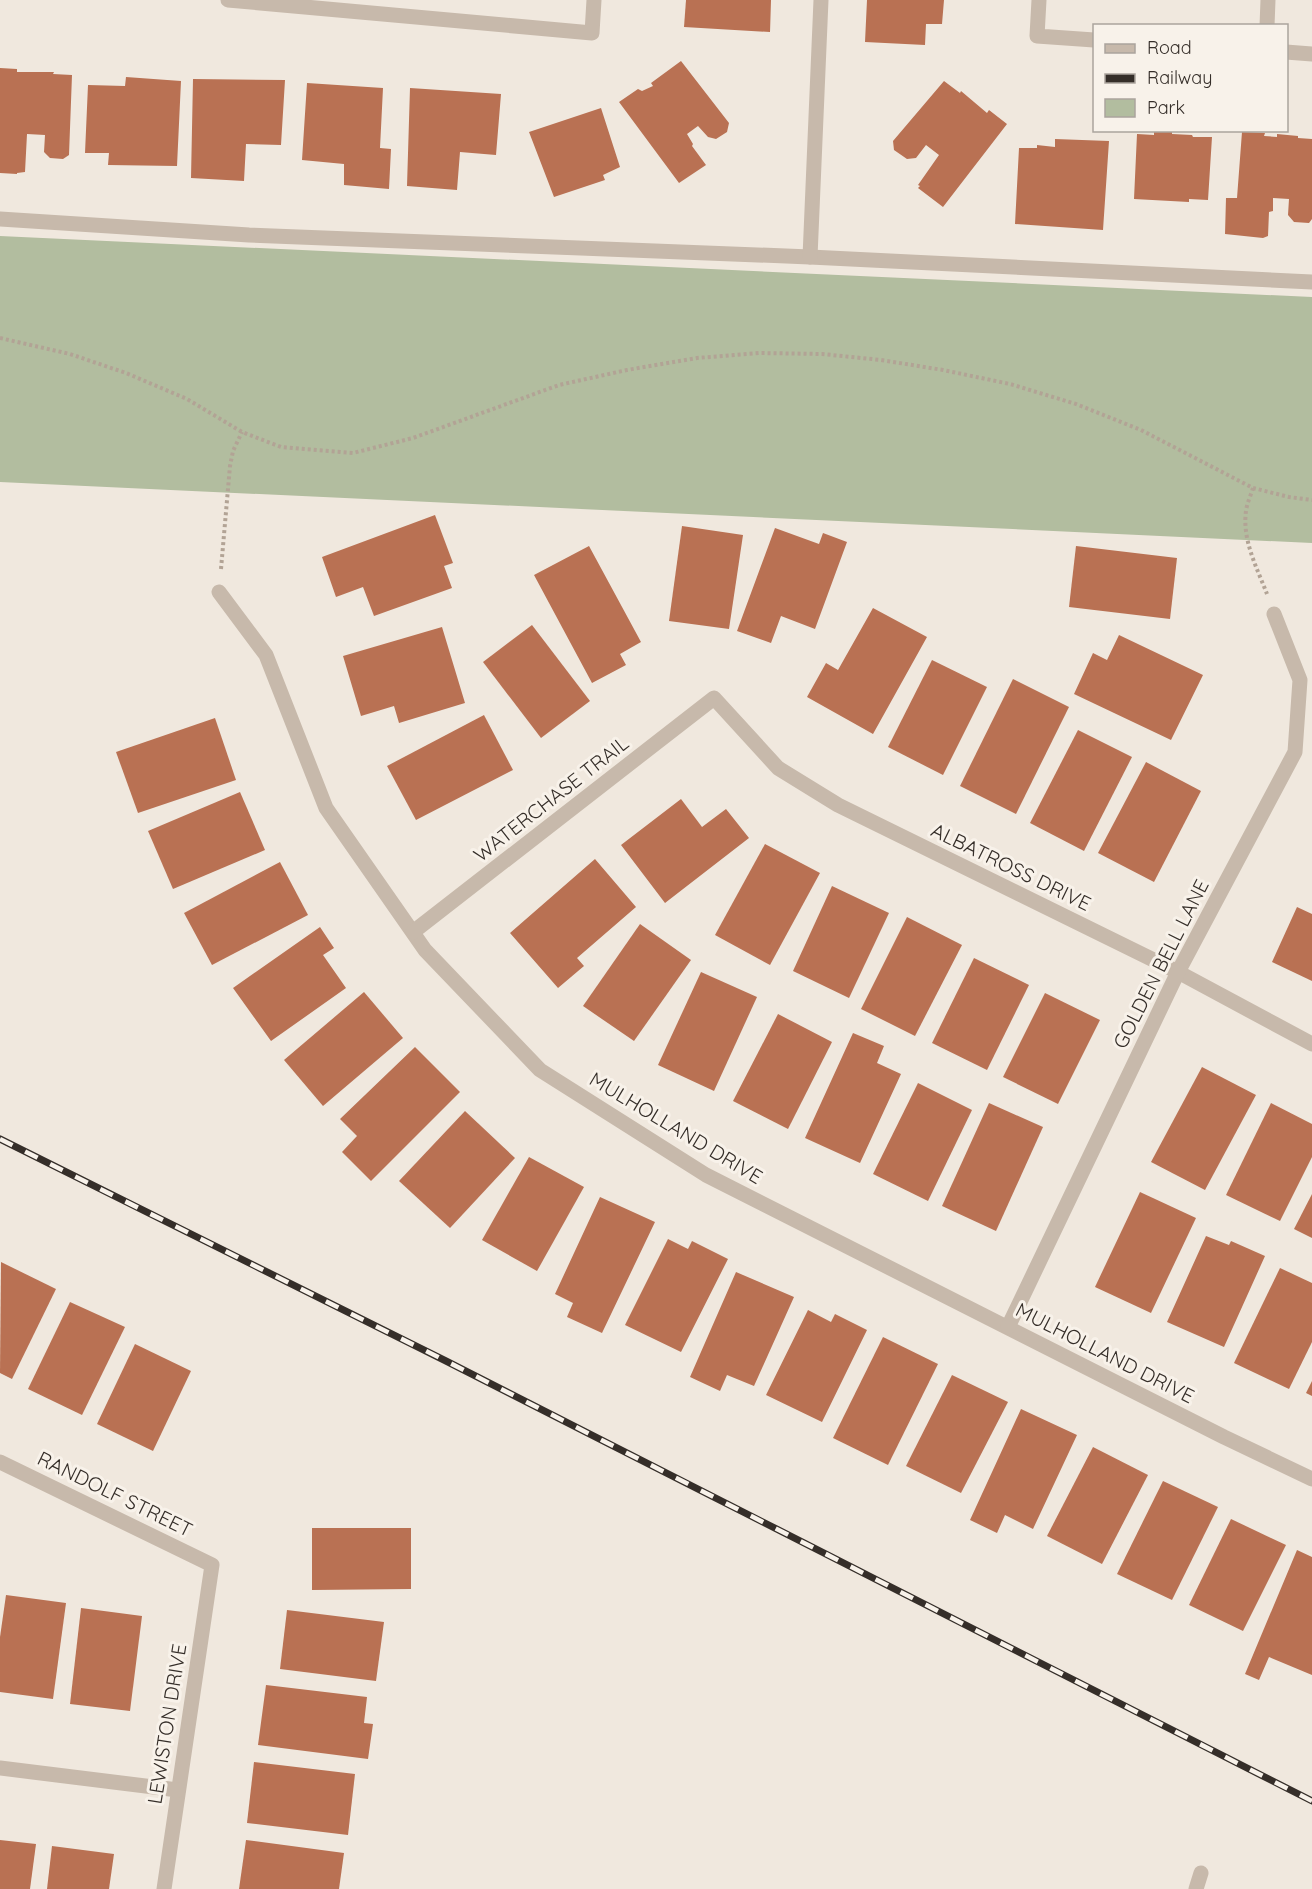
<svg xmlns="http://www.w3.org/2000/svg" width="1312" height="1889" font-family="Quicksand,sans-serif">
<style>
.green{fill:#b2bd9f}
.building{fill:#b97153}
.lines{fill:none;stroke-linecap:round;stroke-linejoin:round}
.path{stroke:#b2a395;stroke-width:4;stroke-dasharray:3 3;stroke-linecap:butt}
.minor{stroke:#c7b9ab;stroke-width:15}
.rail-casing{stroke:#352e29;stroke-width:7}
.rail{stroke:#f8f2ea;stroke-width:4.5;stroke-dasharray:14;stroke-linecap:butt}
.labels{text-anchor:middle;stroke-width:6;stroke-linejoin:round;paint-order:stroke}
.street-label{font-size:20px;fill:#352e29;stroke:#f8f2ea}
</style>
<rect width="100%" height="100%" fill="#f0e8de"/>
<path class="green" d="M 0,236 L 1312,297 L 1312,543 L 0,482 Z"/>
<g class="building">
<path d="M 686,0 L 771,0 L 770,32 L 684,27 Z"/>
<path d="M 867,0 L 944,0 L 942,24 L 926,24 L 925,45 L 865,42 Z"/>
<path d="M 681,61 L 729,123 L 727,132 L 716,139 L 708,137 L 698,126 L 687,134 L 693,144 L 692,146 L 706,165 L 679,183 L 619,102 L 638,89 L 642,91 L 653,86 L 651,83 Z"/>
<path d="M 0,68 L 17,69 L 17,72 L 54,72 L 53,74 L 72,75 L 69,155 L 63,159 L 50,158 L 44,152 L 45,135 L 27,134 L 25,172 L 17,173 L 17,174 L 0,173 Z"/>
<path d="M 126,77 L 181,81 L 177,166 L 108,165 L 109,153 L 85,153 L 88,85 L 125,86 Z"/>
<path d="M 193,79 L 285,80 L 281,145 L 246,144 L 244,181 L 191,178 Z"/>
<path d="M 944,81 L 960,93 L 961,91 L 987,113 L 989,110 L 1007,124 L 943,207 L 918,188 L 920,186 L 918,185 L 939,155 L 926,145 L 916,158 L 907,159 L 894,150 L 893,141 Z"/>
<path d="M 307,83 L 383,88 L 380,148 L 391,149 L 389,189 L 344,185 L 344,164 L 302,160 Z"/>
<path d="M 410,88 L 501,94 L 496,155 L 460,152 L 457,190 L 407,186 Z"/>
<path d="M 601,108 L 620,167 L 603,175 L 605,180 L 554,197 L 529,132 Z"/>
<path d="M 1154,130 L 1172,132 L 1172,134 L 1192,135 L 1193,137 L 1212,137 L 1208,200 L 1189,199 L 1189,202 L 1134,199 L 1137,134 L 1154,135 Z"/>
<path d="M 1242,132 L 1265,133 L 1264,136 L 1277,137 L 1277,134 L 1298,136 L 1298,138 L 1312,139 L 1312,219 L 1309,223 L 1294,222 L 1288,215 L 1289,199 L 1273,198 L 1273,211 L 1269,212 L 1268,236 L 1263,238 L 1225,234 L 1226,198 L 1237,198 Z"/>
<path d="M 1055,139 L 1109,141 L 1103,230 L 1015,224 L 1019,148 L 1037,148 L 1037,145 L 1055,147 Z"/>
<path d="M 435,515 L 453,563 L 444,566 L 452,588 L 374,616 L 363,587 L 336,597 L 322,557 Z"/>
<path d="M 682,526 L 743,535 L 729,629 L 669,621 Z"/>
<path d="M 775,528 L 819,544 L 823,533 L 847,542 L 815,629 L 781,616 L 771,643 L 737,631 Z"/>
<path d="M 589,546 L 641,642 L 620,654 L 626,665 L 592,683 L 534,575 Z"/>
<path d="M 1076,546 L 1177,558 L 1170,619 L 1069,607 Z"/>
<path d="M 873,608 L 927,637 L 873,734 L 807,697 L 826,663 L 838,670 Z"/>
<path d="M 532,625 L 590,701 L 541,738 L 483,662 Z"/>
<path d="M 442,627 L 465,703 L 399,723 L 394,706 L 361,716 L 343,656 Z"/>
<path d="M 1119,635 L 1203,675 L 1171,740 L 1074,694 L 1093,653 L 1107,660 Z"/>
<path d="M 932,660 L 987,687 L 943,775 L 888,747 Z"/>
<path d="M 1013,679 L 1069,707 L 1016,814 L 960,786 Z"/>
<path d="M 484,715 L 513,770 L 416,820 L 387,766 Z"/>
<path d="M 215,718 L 236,780 L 138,813 L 116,752 Z"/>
<path d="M 1078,730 L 1132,757 L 1084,851 L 1030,823 Z"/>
<path d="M 1146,762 L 1201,791 L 1154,882 L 1098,853 Z"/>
<path d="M 240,792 L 265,850 L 173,889 L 148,831 Z"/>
<path d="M 681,799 L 702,827 L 726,809 L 749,838 L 665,903 L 621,845 Z"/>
<path d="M 765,844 L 820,873 L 770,965 L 715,935 Z"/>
<path d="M 595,859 L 636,907 L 577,958 L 584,966 L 558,988 L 510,933 Z"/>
<path d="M 280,862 L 308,915 L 212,965 L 184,913 Z"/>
<path d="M 832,886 L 889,913 L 849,998 L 793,971 Z"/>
<path d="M 1297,907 L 1312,914 L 1312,981 L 1272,962 Z"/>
<path d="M 907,917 L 962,945 L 915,1036 L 861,1009 Z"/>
<path d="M 640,924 L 691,960 L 634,1041 L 583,1006 Z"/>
<path d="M 320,927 L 334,948 L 323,955 L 346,988 L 271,1041 L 233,988 Z"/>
<path d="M 974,958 L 1029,985 L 987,1070 L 932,1043 Z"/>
<path d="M 701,972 L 757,997 L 714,1091 L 658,1065 Z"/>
<path d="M 364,992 L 403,1038 L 323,1106 L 284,1060 Z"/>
<path d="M 1045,993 L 1100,1020 L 1058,1104 L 1003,1077 Z"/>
<path d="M 778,1014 L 832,1042 L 788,1129 L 733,1101 Z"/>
<path d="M 853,1033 L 884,1046 L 877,1063 L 901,1074 L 860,1163 L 805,1138 Z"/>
<path d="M 415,1047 L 460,1092 L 371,1181 L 342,1152 L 357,1136 L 340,1119 Z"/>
<path d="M 1202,1067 L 1256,1095 L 1205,1190 L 1151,1162 Z"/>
<path d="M 918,1083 L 972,1110 L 928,1201 L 873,1174 Z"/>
<path d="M 989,1103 L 1043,1127 L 996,1231 L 942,1206 Z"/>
<path d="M 1271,1103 L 1312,1124 L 1312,1157 L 1280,1221 L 1226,1195 Z"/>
<path d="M 465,1111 L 515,1158 L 450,1228 L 399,1181 Z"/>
<path d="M 529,1157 L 584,1187 L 537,1271 L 482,1240 Z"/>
<path d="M 1140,1192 L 1196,1218 L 1151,1313 L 1095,1287 Z"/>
<path d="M 1312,1194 L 1312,1238 L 1294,1229 Z"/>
<path d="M 600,1197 L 655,1222 L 602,1333 L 567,1317 L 573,1303 L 555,1294 Z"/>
<path d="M 1206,1236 L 1229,1245 L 1231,1241 L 1265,1256 L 1224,1347 L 1167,1322 Z"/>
<path d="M 668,1239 L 688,1249 L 692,1241 L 728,1259 L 681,1352 L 625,1325 Z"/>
<path d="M 1,1262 L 56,1289 L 12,1379 L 0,1373 Z"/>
<path d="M 1280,1268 L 1312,1283 L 1312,1342 L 1289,1389 L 1234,1363 Z"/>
<path d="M 736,1272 L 794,1297 L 754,1386 L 727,1375 L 720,1391 L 690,1377 Z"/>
<path d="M 70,1302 L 125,1327 L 82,1415 L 28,1389 Z"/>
<path d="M 808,1310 L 831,1322 L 835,1314 L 867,1330 L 822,1422 L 766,1395 Z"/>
<path d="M 883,1337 L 938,1364 L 888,1465 L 833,1438 Z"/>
<path d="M 135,1344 L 191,1371 L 153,1451 L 97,1424 Z"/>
<path d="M 952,1375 L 1008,1402 L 961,1493 L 906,1466 Z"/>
<path d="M 1312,1381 L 1312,1396 L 1306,1393 Z"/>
<path d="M 1021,1409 L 1077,1435 L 1033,1529 L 1005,1515 L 997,1533 L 970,1520 Z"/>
<path d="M 1093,1447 L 1148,1475 L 1102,1564 L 1047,1536 Z"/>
<path d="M 1163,1481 L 1218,1507 L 1172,1600 L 1117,1574 Z"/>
<path d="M 1231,1519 L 1286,1545 L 1243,1631 L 1189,1605 Z"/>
<path d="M 312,1528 L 411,1528 L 411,1589 L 312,1590 Z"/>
<path d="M 1297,1550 L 1312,1557 L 1312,1675 L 1269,1657 L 1259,1680 L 1245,1674 Z"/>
<path d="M 6,1595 L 66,1603 L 53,1699 L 0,1692 L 0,1637 Z"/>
<path d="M 81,1608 L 142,1616 L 130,1711 L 70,1704 Z"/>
<path d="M 287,1610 L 384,1622 L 376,1681 L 280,1669 Z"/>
<path d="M 266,1685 L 367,1697 L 364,1723 L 373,1724 L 368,1759 L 258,1745 Z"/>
<path d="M 254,1762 L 355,1774 L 348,1835 L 247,1823 Z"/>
<path d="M 0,1840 L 36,1844 L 30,1889 L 0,1889 Z"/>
<path d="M 246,1840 L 344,1853 L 339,1889 L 239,1889 Z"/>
<path d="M 52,1846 L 114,1854 L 109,1889 L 47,1889 Z"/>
</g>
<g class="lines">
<g class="path">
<path d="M 0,338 L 70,354 L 126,373 L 187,399 L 242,432 L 281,447 L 353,453 L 413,438 L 559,385 L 627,370 L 697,358 L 759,353 L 822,354 L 881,360 L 943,370 L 1010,384 L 1076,404 L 1141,430 L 1253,488 L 1289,497 L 1312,500"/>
<path d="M 1253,488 C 1251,495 1247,503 1246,511 C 1242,540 1257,568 1267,594"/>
<path d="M 221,569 L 230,466 L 233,451 L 242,432"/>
</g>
<g class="minor">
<path d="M 228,0 L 592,33 L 594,0"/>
<path d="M 1039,0 L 1037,36 L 1094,40"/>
<path d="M 1267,26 L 1268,0"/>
<path d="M 1286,52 L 1312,54"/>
<path d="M 0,219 L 249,235 L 810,257 L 1312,282"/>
<path d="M 810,257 L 821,0"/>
<path d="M 219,592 L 266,655 L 326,808 L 425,950 L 540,1070 L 706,1175 L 1224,1437 L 1312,1479"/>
<path d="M 413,932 L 714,698 L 778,768 L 838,805 L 1178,972 L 1312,1044"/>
<path d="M 1008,1327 L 1178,972 L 1295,752 L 1300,680 L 1274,614"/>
<path d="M 0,1462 L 212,1565 L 164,1889"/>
<path d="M 0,1768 L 178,1790"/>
<path d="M 1196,1889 L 1201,1873"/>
</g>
<g class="rail-casing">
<path id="rail" d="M 0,1139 L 446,1361 L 1312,1801"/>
</g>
<use href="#rail" class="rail"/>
</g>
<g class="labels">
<g class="street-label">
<text transform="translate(551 799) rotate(-38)" y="7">WATERCHASE TRAIL</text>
<text transform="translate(1011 867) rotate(26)" y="7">ALBATROSS DRIVE</text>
<text transform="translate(1161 964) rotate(-63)" y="7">GOLDEN BELL LANE</text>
<text transform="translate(676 1128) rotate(31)" y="7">MULHOLLAND DRIVE</text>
<text transform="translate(1105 1353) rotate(27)" y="7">MULHOLLAND DRIVE</text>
<text transform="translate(115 1494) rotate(26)" y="7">RANDOLF STREET</text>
<text transform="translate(167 1724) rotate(-81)" y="7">LEWISTON DRIVE</text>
</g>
</g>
<rect x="1093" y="24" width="195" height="108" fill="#f8f2ea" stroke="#aaa49d" stroke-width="1.5"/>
<rect x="1105" y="44" width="30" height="9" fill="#c7b9ab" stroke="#aaa49d" stroke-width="1.5"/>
<text x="1147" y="54" font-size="18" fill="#352e29">Road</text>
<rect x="1105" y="74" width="30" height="9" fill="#352e29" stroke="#aaa49d" stroke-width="1.5"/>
<text x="1147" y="84" font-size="18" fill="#352e29">Railway</text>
<rect x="1105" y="99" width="30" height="18" fill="#b2bd9f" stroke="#aaa49d" stroke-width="1.5"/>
<text x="1147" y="114" font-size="18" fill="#352e29">Park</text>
</svg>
